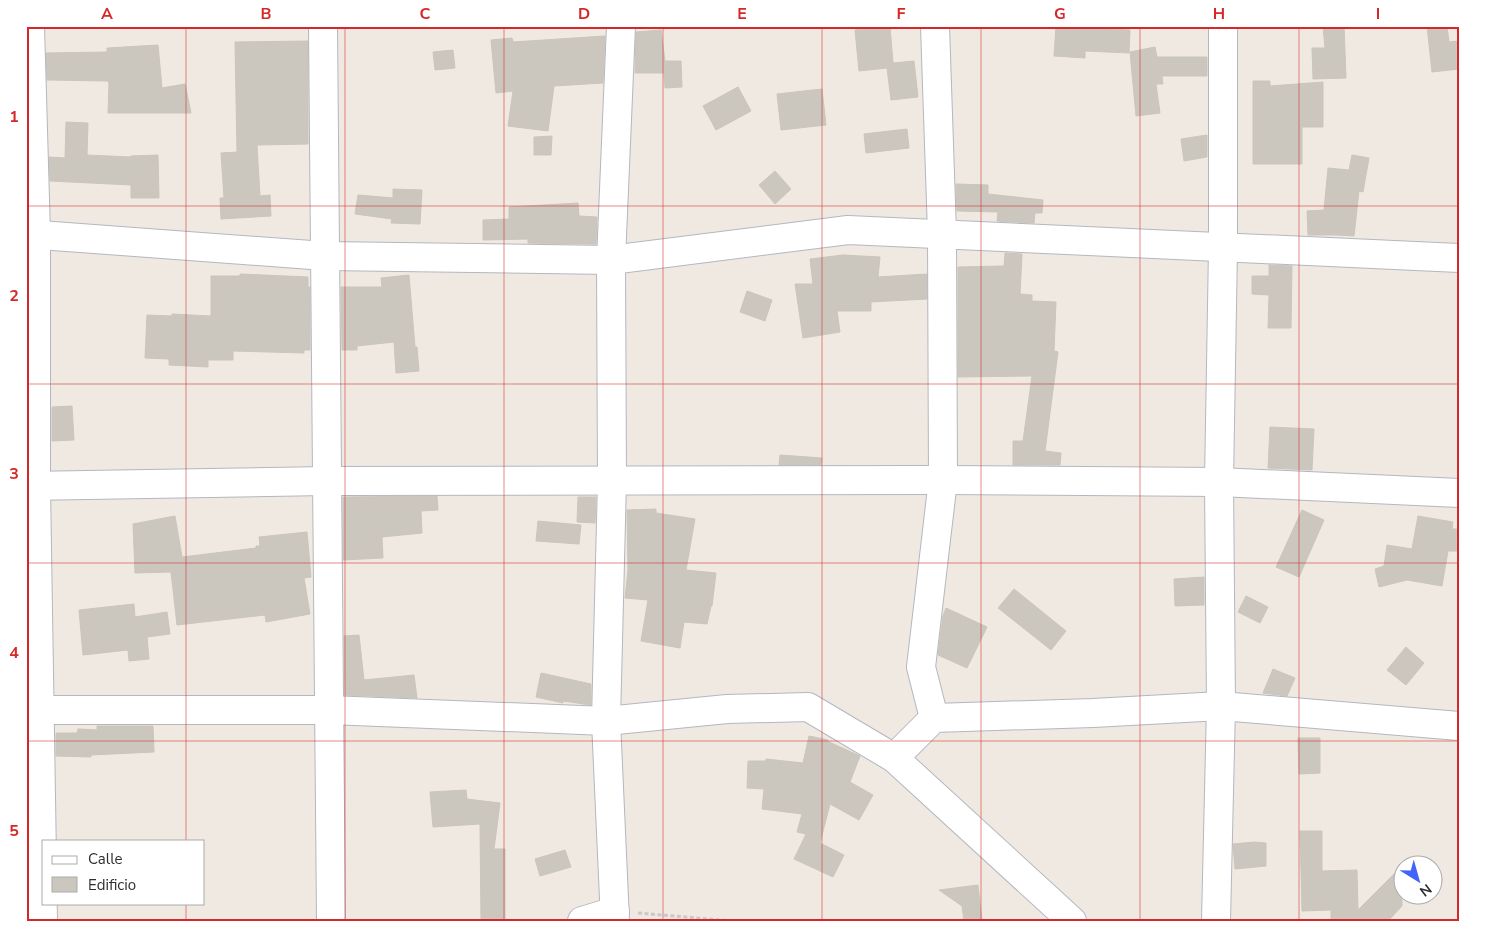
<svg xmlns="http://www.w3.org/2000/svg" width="1485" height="947" font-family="'Nunito Sans',sans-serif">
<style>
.building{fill:#cbc7bf;stroke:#cbc5ba}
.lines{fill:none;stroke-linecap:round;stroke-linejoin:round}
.minor-casing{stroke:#b4b7c1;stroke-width:30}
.path{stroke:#c9c9c9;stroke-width:3;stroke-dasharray:4 2.5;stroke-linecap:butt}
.minor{stroke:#fff;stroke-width:28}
.grid{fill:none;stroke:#d62828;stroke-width:1;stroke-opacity:0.55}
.neatline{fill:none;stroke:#d62828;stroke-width:2}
.grid-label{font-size:16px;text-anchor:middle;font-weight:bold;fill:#d62828}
</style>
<rect width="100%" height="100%" fill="#efe9e1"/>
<g class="building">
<path d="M 890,26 L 893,63 L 914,61 L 918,97 L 891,100 L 887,68 L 859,71 L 855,30 Z"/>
<path d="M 1056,26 L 1130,30 L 1129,53 L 1085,51 L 1085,58 L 1054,56 Z"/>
<path d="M 1323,26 L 1344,26 L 1346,78 L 1313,79 L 1312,48 L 1325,48 Z"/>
<path d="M 1427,26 L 1447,26 L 1449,42 L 1459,41 L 1459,69 L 1432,72 Z"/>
<path d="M 661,30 L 665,61 L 681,61 L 682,87 L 665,88 L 664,73 L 635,73 L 636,32 Z"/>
<path d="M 605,36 L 603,83 L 554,86 L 548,131 L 508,126 L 513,91 L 496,93 L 491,40 L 512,38 L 513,42 Z"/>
<path d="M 308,41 L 308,144 L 257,145 L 260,196 L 270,195 L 271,216 L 221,219 L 220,198 L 224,198 L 221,153 L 237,152 L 235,42 Z"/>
<path d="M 158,45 L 162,88 L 185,84 L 191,113 L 108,113 L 109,83 L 107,81 L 47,80 L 46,53 L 107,52 L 107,48 Z"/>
<path d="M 1155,47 L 1157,57 L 1207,57 L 1207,76 L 1162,76 L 1163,84 L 1156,84 L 1160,113 L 1136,116 L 1130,52 Z"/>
<path d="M 453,50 L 455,68 L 435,70 L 433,52 Z"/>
<path d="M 1253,81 L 1270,81 L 1270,86 L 1323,82 L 1323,127 L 1302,127 L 1302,164 L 1253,164 Z"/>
<path d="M 738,87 L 751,111 L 716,130 L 703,106 Z"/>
<path d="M 822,89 L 826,125 L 781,130 L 777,94 Z"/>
<path d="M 66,122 L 88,123 L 87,155 L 131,157 L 131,156 L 158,155 L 159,198 L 131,198 L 131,185 L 50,181 L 49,157 L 65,158 Z"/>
<path d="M 907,129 L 909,148 L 866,153 L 864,134 Z"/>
<path d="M 1207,135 L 1207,157 L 1184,161 L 1181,139 Z"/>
<path d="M 552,136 L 551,155 L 534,155 L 534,137 Z"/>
<path d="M 1352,155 L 1369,158 L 1363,192 L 1359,191 L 1354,236 L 1338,235 L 1308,235 L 1307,211 L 1324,210 L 1328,168 L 1349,170 Z"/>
<path d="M 775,171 L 791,189 L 775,204 L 759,185 Z"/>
<path d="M 956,184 L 988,185 L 988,194 L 1043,200 L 1042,213 L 1035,213 L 1034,223 L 997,221 L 998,212 L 957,211 Z"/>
<path d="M 393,189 L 422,190 L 420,224 L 391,223 L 392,219 L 355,214 L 358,195 L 393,198 Z"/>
<path d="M 578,203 L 579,216 L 597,217 L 596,244 L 528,243 L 528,239 L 483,240 L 483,220 L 509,219 L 509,207 Z"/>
<path d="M 1005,253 L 1022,254 L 1020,294 L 1032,295 L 1032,301 L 1056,302 L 1054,351 L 1058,352 L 1045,451 L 1061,453 L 1060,465 L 1013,465 L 1013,441 L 1023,441 L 1032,376 L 958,377 L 958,267 L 1004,266 Z"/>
<path d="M 843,255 L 880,257 L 878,277 L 927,274 L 927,299 L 871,302 L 871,311 L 837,311 L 840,332 L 803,338 L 795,284 L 813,284 L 810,259 Z"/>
<path d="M 1269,265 L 1292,266 L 1291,328 L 1268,328 L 1269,295 L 1252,294 L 1252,276 L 1269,276 Z"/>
<path d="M 240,274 L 308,277 L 308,287 L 310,287 L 310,350 L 304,350 L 304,353 L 233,351 L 233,360 L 208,360 L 208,367 L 169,365 L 169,359 L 145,358 L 147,315 L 172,316 L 172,314 L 211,316 L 211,276 L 240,276 Z"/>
<path d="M 409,275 L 415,347 L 417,347 L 419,371 L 396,373 L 394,342 L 357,346 L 357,350 L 342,350 L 341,287 L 382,287 L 381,278 Z"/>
<path d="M 747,291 L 772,300 L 765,321 L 740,312 Z"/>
<path d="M 72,406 L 74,440 L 52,441 L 52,407 Z"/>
<path d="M 1270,427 L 1314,429 L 1312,470 L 1268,468 Z"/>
<path d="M 780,455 L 822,458 L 821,465 L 779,465 Z"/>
<path d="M 437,496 L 438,510 L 421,511 L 422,533 L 382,537 L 383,558 L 343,560 L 343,497 Z"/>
<path d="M 578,497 L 596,497 L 595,523 L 577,522 Z"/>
<path d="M 656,509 L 656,513 L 695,519 L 686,570 L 716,573 L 712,606 L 711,606 L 707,624 L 684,622 L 680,648 L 641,641 L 648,600 L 625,598 L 628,570 L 627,510 Z"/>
<path d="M 1302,510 L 1324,520 L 1299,577 L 1276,567 Z"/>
<path d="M 175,516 L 182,557 L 256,548 L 256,546 L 260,546 L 259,537 L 307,532 L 311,577 L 304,578 L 310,614 L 266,622 L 265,615 L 177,625 L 171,572 L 135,573 L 133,524 Z"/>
<path d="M 1418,516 L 1453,522 L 1452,529 L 1459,529 L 1459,551 L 1448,551 L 1442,586 L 1407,580 L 1379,587 L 1375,569 L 1384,566 L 1387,545 L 1412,549 Z"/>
<path d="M 538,521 L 581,525 L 579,544 L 536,541 Z"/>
<path d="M 1204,577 L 1204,605 L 1175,606 L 1174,579 Z"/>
<path d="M 1014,589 L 1066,631 L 1051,650 L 998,608 Z"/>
<path d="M 1246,596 L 1268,607 L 1260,623 L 1238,612 Z"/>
<path d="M 134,604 L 135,617 L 167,612 L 170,634 L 147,637 L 149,659 L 129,661 L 128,650 L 83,655 L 79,610 Z"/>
<path d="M 946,608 L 987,627 L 967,668 L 938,655 L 943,616 Z"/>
<path d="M 359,635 L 364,680 L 414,675 L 417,698 L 345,695 L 344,636 Z"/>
<path d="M 1406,647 L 1424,663 L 1406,685 L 1387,670 Z"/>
<path d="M 1273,669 L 1295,678 L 1287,696 L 1263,693 Z"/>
<path d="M 541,673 L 591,684 L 591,705 L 563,701 L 563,703 L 536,697 Z"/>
<path d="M 97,726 L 153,726 L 154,752 L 91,755 L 91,757 L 56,756 L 56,733 L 77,733 L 78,729 L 97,730 Z"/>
<path d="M 809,736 L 828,740 L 827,741 L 860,756 L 850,782 L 873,795 L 859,820 L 830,804 L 820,843 L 844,855 L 833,877 L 794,859 L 806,834 L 797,832 L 802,814 L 762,809 L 764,789 L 747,788 L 748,761 L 766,761 L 766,759 L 803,763 Z"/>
<path d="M 1298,738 L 1320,738 L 1320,773 L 1299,774 Z"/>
<path d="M 466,790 L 467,799 L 500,803 L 494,849 L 505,849 L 505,921 L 481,921 L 480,824 L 433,827 L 430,792 Z"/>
<path d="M 1300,831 L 1322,831 L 1322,871 L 1357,870 L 1358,910 L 1402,866 L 1402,906 L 1388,921 L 1331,921 L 1331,910 L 1302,911 Z"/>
<path d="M 1254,842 L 1266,843 L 1266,866 L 1235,869 L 1233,844 Z"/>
<path d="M 565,850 L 571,867 L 540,876 L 535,859 Z"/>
<path d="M 978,885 L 982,921 L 964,921 L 962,906 L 939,890 Z"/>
</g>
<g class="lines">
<g class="minor-casing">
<g id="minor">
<path d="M 30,26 L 36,234 L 36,486 L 43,921"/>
<path d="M 323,26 L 331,921"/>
<path d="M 26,234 L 325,256 L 611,260 L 848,230 L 1459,258"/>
<path d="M 26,486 L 327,481 L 943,480 L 1219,482 L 1459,493"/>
<path d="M 26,710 L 329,710 L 606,721 L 727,709 L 808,707 L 894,758 L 1072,921"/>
<path d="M 934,718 L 921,667 L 943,480 L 942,233 L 935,26"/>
<path d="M 894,758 L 934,718 L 1093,713 L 1221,706 L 1459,726"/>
<path d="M 582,921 L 615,911"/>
<path d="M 615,921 L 606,721 L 612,481 L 611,260 L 621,26"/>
<path d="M 1216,921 L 1221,706 L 1219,482 L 1223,248 L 1223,26"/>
</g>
</g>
<path class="path" d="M 638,913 L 733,921"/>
<use href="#minor" class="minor"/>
</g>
<path class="grid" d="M 186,26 L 186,841M 345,26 L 345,921M 504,26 L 504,921M 663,26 L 663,921M 822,26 L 822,921M 981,26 L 981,921M 1140,26 L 1140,921M 1299,26 L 1299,921M 26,206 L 1459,206M 26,384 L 1459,384M 26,563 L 1459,563M 26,741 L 1459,741M 186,903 L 186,921"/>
<rect width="1485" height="947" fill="none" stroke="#ffffff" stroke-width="55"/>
<rect x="42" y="840" width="162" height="65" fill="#ffffff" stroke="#ababab"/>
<rect x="52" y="856" width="25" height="8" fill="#ffffff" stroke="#ababab"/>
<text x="88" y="864" font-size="15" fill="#2e2e2e">Calle</text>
<rect x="52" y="877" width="25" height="15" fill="#cbc7bf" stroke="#ababab"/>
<text x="88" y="890" font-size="15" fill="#2e2e2e">Edificio</text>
<g transform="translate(1418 880) rotate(143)"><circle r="24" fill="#ffffff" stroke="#ababab"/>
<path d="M0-4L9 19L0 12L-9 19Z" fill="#4264fb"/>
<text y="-8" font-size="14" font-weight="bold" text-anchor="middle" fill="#2e2e2e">N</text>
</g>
<rect x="28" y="28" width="1430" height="892" class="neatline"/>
<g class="grid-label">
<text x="107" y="19">A</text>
<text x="266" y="19">B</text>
<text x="425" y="19">C</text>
<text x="584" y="19">D</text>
<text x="742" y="19">E</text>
<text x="901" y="19">F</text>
<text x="1060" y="19">G</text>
<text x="1219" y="19">H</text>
<text x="1378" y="19">I</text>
<text x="14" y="122">1</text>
<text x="14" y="301">2</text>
<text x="14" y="479">3</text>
<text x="14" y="658">4</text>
<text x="14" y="836">5</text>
</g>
</svg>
